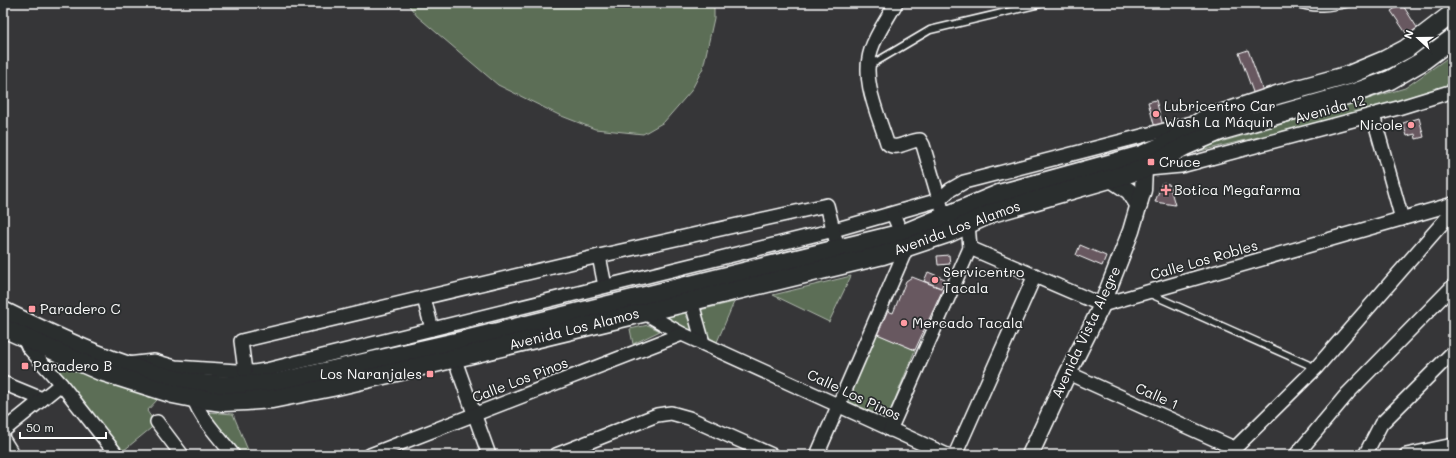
<svg xmlns="http://www.w3.org/2000/svg" width="1456" height="458" font-family="Mali,sans-serif">
<style>
.green{fill:#5c6e57;stroke:#aeb6ab}
.building{fill:#685861;stroke:#fff}
.lines{fill:none;stroke-linecap:round;stroke-linejoin:round}
.service-casing{stroke:#fff;stroke-width:9}
.minor-casing{stroke:#fff;stroke-width:16}
.tertiary-casing{stroke:#fff;stroke-width:19}
.secondary-casing{stroke:#fff;stroke-width:21}
.service{stroke:#2a2d2e;stroke-width:6}
.minor{stroke:#2a2d2e;stroke-width:13}
.tertiary{stroke:#2a2d2e;stroke-width:16}
.secondary{stroke:#2a2d2e;stroke-width:18}
.poi-dot{fill:#ff9aa2;stroke:#2a2d2e;stroke-width:1.5}
.labels{text-anchor:middle;stroke-width:3.5;stroke-linejoin:round;paint-order:stroke}
.poi-label{font-size:14px;fill:#fff;stroke:#2a2d2e;text-anchor:start}
.street-label{font-size:14px;fill:#fff;stroke:#2a2d2e}
</style>
<rect width="100%" height="100%" fill="#363638"/>
<filter id="ink" filterUnits="userSpaceOnUse"><feTurbulence type="fractalNoise" baseFrequency=".025" numOctaves="2"/><feDisplacementMap in="SourceGraphic" scale="8" xChannelSelector="R" yChannelSelector="G"/><feConvolveMatrix kernelMatrix="1 2 1 2 8 2 1 2 1" color-interpolation-filters="sRGB"/></filter>
<g filter="url(#ink)">
<g class="green">
<path d="M 407,3 L 714,3 L 714,18 L 703,68 L 691,91 L 664,122 L 643,134 L 595,129 L 559,115 L 498,85 L 417,16 Z"/>
<path d="M 1453,54 L 1453,86 L 1383,107 L 1188,154 L 1207,146 L 1405,88 Z"/>
<path d="M 851,276 L 829,322 L 773,295 Z"/>
<path d="M 734,302 L 717,342 L 707,336 L 700,310 Z"/>
<path d="M 684,311 L 694,331 L 689,332 L 666,316 Z"/>
<path d="M 648,325 L 660,331 L 633,344 L 630,329 Z"/>
<path d="M 875,333 L 915,350 L 887,419 L 848,401 Z"/>
<path d="M 44,357 L 157,400 L 147,411 L 156,424 L 123,451 Z"/>
<path d="M 208,412 L 233,414 L 250,455 L 238,455 Z"/>
</g>
<g class="building">
<path d="M 1402,4 L 1418,29 L 1408,36 L 1391,11 Z"/>
<path d="M 1248,50 L 1263,91 L 1254,95 L 1239,53 Z"/>
<path d="M 1156,100 L 1163,126 L 1155,128 L 1148,102 Z"/>
<path d="M 1419,118 L 1424,137 L 1416,139 L 1415,134 L 1407,136 L 1403,123 Z"/>
<path d="M 1162,183 L 1169,184 L 1175,205 L 1155,202 Z"/>
<path d="M 1080,245 L 1106,256 L 1102,266 L 1076,255 Z"/>
<path d="M 949,255 L 950,264 L 938,265 L 937,256 Z"/>
<path d="M 928,272 L 945,279 L 941,288 L 924,281 Z"/>
<path d="M 912,277 L 943,289 L 915,350 L 875,333 L 885,310 L 893,313 L 906,281 Z"/>
</g>
<g class="lines">
<g class="service-casing">
<g id="service">
<path d="M 1294,3 C 1314,10 1330,8 1350,3"/>
<path d="M 869,66 L 930,30 L 1044,3"/>
<path d="M 1148,293 L 1316,368"/>
</g>
</g>
<g class="minor-casing">
<g id="minor">
<path d="M 896,3 C 888,18 876,34 871,50 C 861,80 878,114 887,143 C 896,152 908,140 920,140 L 923,145 L 941,206"/>
<path d="M 1373,115 L 1402,219"/>
<path d="M 1148,169 L 1181,166 L 1398,108 L 1453,91"/>
<path d="M 970,248 L 1102,305 L 1453,204"/>
<path d="M 599,256 L 605,286"/>
<path d="M 424,298 L 432,329"/>
<path d="M 691,300 L 703,343"/>
<path d="M 643,312 L 682,334 L 947,455"/>
<path d="M 24,338 L 28,347 L 61,384 L 117,455"/>
<path d="M 452,352 L 489,455"/>
<path d="M 127,364 L 154,361 L 175,367 L 205,369 L 254,372 L 266,370 L 834,230 L 939,200 L 950,190 L 964,182 L 1192,123"/>
<path d="M 245,371 L 241,341 L 599,256 L 827,205 L 838,249"/>
<path d="M 1068,373 L 1234,448"/>
<path d="M 3,383 L 42,399"/>
<path d="M 193,392 C 192,410 222,440 233,455"/>
<path d="M 157,422 L 182,455"/>
<path d="M 890,430 L 970,248 L 968,224"/>
<path d="M 3,431 L 61,384"/>
<path d="M 3,439 L 13,455"/>
<path d="M 370,455 L 682,334"/>
<path d="M 556,455 L 657,415 L 671,413 L 689,418 L 772,455"/>
<path d="M 817,455 L 907,247 L 893,214"/>
<path d="M 955,455 L 1035,275"/>
<path d="M 1228,455 L 1316,368 L 1453,211"/>
<path d="M 1296,455 L 1348,393 L 1453,286"/>
<path d="M 1365,455 L 1381,424 L 1453,352"/>
<path d="M 1406,455 L 1453,445"/>
</g>
</g>
<g class="tertiary-casing">
<g id="tertiary">
<path d="M 1111,179 L 1129,191 L 1139,206"/>
<path d="M 1030,455 L 1068,373 L 1102,305 L 1131,231 L 1143,190 L 1144,169 L 1143,158"/>
</g>
</g>
<g class="secondary-casing">
<g id="secondary">
<path d="M 3,311 C 60,339 116,366 178,380 C 209,387 243,386 275,383 L 465,340 L 907,232 L 999,194 L 1142,155 L 1169,143 L 1203,120 L 1280,94 L 1349,75 L 1385,60 L 1406,49 L 1453,13"/>
<path d="M 3,328 L 100,371 L 173,394 L 193,398 L 223,402 L 246,401 L 272,399 L 332,387 L 435,363 L 883,255 L 949,233 L 992,213 L 1144,169 L 1185,146 L 1220,131 L 1354,93 L 1390,80 L 1421,62 L 1453,38"/>
</g>
</g>
<use href="#service" class="service"/>
<use href="#minor" class="minor"/>
<use href="#tertiary" class="tertiary"/>
<use href="#secondary" class="secondary"/>
</g>
</g>
<g class="poi-dot">
<circle cx="1156" cy="114" r="4"/>
<circle cx="1411" cy="125" r="4"/>
<rect x="1147" y="158" width="8" height="8" rx="2"/>
<path d="M1164 184h4v4h4v4h-4v4h-4v-4h-4v-4h4z"/>
<circle cx="935" cy="280" r="4"/>
<rect x="28" y="305" width="8" height="8" rx="2"/>
<circle cx="904" cy="323" r="4"/>
<rect x="21" y="362" width="8" height="8" rx="2"/>
<rect x="426" y="370" width="8" height="8" rx="2"/>
</g>
<g class="labels">
<g class="poi-label">
<text x="1164" y="111">Lubricentro Car<tspan x="1164" dy="16">Wash La Máquin</tspan></text>
<text x="1403" y="130" text-anchor="end">Nicole</text>
<text x="1159" y="167">Cruce</text>
<text x="1174" y="195">Botica Megafarma</text>
<text x="943" y="277">Servicentro<tspan x="943" dy="16">Tacala</tspan></text>
<text x="40" y="314">Paradero C</text>
<text x="912" y="328">Mercado Tacala</text>
<text x="33" y="371">Paradero B</text>
<text x="422" y="379" text-anchor="end">Los Naranjales</text>
</g>
<g class="street-label">
<text transform="translate(1330 109) rotate(-15)" y="5">Avenida 12</text>
<text transform="translate(957 228) rotate(-20)" y="5">Avenida Los Alamos</text>
<text transform="translate(1204 260) rotate(-16)" y="5">Calle Los Robles</text>
<text transform="translate(574 329) rotate(-14)" y="5">Avenida Los Alamos</text>
<text transform="translate(1086 332) rotate(-65)" y="5">Avenida Vista Alegre</text>
<text transform="translate(520 380) rotate(-21)" y="5">Calle Los Pinos</text>
<text transform="translate(854 395) rotate(25)" y="5">Calle Los Pinos</text>
<text transform="translate(1157 396) rotate(24)" y="5">Calle 1</text>
</g>
</g>
<rect width="1456" height="458" fill="none" stroke="#2a2d2e" stroke-width="16"/>
<rect x="8" y="8" width="1440" height="442" fill="none" stroke="#fff" stroke-width="1.5" filter="url(#ink)"/>
<g transform="translate(1418 38) rotate(291)" stroke="#2a2d2e" stroke-width="3" paint-order="stroke">
<path d="M0-3L7 15L0 10L-7 15Z" fill="#ffffff"/>
<text y="-6" font-size="11" font-weight="bold" text-anchor="middle" fill="#ffffff">N</text>
</g>
<path d="M20 432v6h86v-6" fill="none" stroke="#ffffff" stroke-width="2"/>
<text x="26" y="432" font-size="12" fill="#ffffff" stroke="#2a2d2e" stroke-width="3" paint-order="stroke">50 m</text>
</svg>
